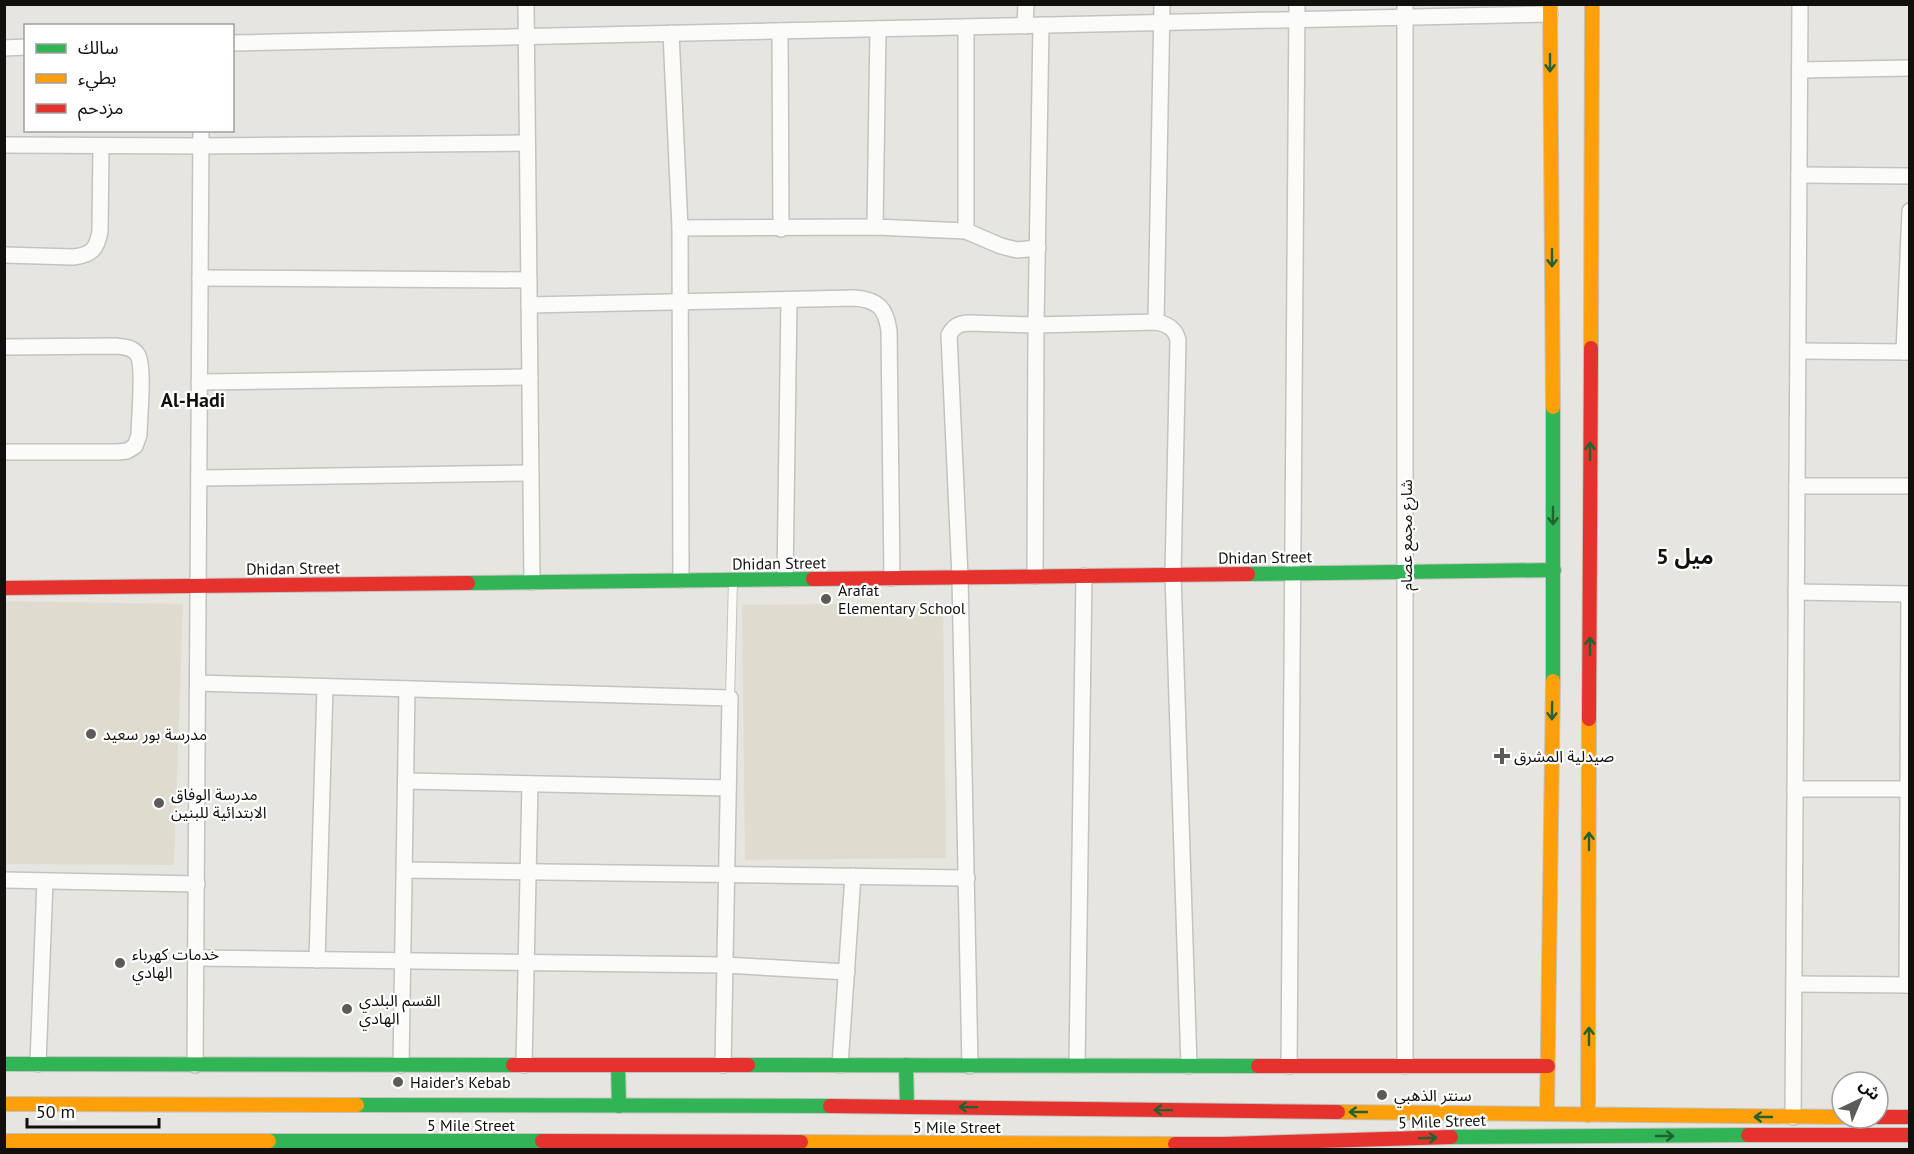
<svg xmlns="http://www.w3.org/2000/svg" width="1914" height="1154" font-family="'PT Sans','Noto Sans Arabic',sans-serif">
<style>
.built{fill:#e0dbcf}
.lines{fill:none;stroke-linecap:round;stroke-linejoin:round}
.lane-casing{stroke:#c4c3c0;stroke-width:10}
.street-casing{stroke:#c4c3c0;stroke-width:18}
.fast-casing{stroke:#c4c3c0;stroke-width:16}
.slow-casing{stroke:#c4c3c0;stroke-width:16}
.jam-casing{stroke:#c4c3c0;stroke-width:16}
.lane{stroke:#fbfbfa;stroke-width:8}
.street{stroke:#fbfbfa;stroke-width:15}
.fast{stroke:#30b455;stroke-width:14}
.slow{stroke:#ff9f0a;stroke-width:14}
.jam{stroke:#e5322d;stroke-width:14}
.oneway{stroke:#216231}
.poi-dot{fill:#5c5b57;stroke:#fff;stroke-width:2}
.labels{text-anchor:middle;stroke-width:4.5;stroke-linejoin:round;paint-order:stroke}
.street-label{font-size:16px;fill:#12100d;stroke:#fff}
.poi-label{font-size:16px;fill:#12100d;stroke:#fff;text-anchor:start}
.quarter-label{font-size:20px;font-weight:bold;fill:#12100d;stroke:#fff}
.district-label{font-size:22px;font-weight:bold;fill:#12100d;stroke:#fff}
</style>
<rect width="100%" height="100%" fill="#e6e5e0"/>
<g class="built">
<path d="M 5,601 L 183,604 L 174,865 L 5,864 Z"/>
<path d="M 943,603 L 946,858 L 745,860 L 742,605 Z"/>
</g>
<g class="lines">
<g class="lane-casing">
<path id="lane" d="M 730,698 L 733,580"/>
</g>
<g class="street-casing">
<g id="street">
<path d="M 526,4 L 532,582"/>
<path d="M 1405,4 L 1405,1066"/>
<path d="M 1025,26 L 1026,4"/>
<path d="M 780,31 L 781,229"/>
<path d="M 671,33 L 680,228 L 681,580"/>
<path d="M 232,43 L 1550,14"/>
<path d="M 4,48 L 26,47"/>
<path d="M 1800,70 L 1910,68"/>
<path d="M 4,145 L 201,146 L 527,143"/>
<path d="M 1799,175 L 1910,176"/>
<path d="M 875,227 L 878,29"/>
<path d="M 680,228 L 875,227 L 966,231 L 1001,246 L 1017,250 L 1038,248"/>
<path d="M 966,231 L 966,27"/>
<path d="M 4,255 L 73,257 C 92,255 97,249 100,231 L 101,146"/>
<path d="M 200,278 L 529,280"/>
<path d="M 529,305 L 855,298 C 878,300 886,308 889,331 L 892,578"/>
<path d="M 1156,322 L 1162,4"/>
<path d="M 4,347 L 116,346 C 124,347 132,347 137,354 C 145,364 139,420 139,435 L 135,446 L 127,451 L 118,452 L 4,452"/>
<path d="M 1798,351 L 1910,352"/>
<path d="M 1904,352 L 1910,211"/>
<path d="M 199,382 L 530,377"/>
<path d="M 199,478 L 531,473"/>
<path d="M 1797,486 L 1910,486"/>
<path d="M 1035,576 L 1036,325 L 1041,25"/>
<path d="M 785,579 L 789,300"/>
<path d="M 1796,592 L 1910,594"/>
<path d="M 198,683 L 730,698 L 723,1065"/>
<path d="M 406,781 L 728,788"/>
<path d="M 1795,789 L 1910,789"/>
<path d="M 405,870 L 967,878"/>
<path d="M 4,880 L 197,884"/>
<path d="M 196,958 L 725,965 L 847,972"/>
<path d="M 317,960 L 325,687"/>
<path d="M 1794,984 L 1910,985"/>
<path d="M 1907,985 L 1909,594"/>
<path d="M 38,1064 L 45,881"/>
<path d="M 195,1065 L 201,130"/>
<path d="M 401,1065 L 407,689"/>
<path d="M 524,1065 L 530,784"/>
<path d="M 840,1065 L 853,876"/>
<path d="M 1077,1065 L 1084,576"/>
<path d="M 970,1066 L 960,577 L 949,335 C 954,326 958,324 968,323 L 1036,325 L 1156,322 C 1167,324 1175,328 1178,340 L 1173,575 L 1189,1066"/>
<path d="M 1289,1066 L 1297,4"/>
<path d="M 1793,1117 L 1800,4"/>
</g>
</g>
<g class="fast-casing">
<g id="fast">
<path d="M 1248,574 L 1554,570"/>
<path d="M 468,583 L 813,579"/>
<path d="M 1553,681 L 1553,407"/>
<path d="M 4,1064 L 513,1065"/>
<path d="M 618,1065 L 619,1106"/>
<path d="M 748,1065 L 1258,1066"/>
<path d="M 906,1065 L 907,1106"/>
<path d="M 357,1105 L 830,1106"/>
<path d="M 1451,1137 L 1748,1135"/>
<path d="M 269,1141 L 542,1141"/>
</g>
</g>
<g class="slow-casing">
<g id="slow">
<path d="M 1550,4 L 1553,407"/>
<path d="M 1591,348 L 1592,4"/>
<path d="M 4,1104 L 357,1105"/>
<path d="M 1338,1112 L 1842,1117"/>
<path d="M 1547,1113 L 1553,681"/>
<path d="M 1588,1115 L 1589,719"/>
<path d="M 4,1141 L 269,1141"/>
<path d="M 801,1142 L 1175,1144"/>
</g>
</g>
<g class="jam-casing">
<g id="jam">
<path d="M 813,579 L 1248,574"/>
<path d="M 4,588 L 468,583"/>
<path d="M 1589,719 L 1591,348"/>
<path d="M 513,1065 L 748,1065"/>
<path d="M 1258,1066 L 1548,1066"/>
<path d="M 830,1106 L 1338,1112"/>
<path d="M 1878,1117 L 1910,1117"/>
<path d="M 1748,1135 L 1910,1135"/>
<path d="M 542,1141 L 801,1142"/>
<path d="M 1175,1144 L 1224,1144 L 1451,1137"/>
</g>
</g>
<use href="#lane" class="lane"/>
<use href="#street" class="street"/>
<use href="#fast" class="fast"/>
<use href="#slow" class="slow"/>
<use href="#jam" class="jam"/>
</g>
<defs><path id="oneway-shaft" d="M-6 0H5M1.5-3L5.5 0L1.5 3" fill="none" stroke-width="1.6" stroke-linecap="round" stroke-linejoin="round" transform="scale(1.5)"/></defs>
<g class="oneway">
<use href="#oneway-shaft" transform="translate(1550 63) rotate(90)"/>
<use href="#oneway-shaft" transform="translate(1552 258) rotate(90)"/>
<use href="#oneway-shaft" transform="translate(1590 451) rotate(-90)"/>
<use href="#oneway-shaft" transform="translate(1553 516) rotate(90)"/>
<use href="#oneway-shaft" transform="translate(1590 646) rotate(-90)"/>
<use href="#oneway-shaft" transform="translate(1552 711) rotate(91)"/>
<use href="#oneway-shaft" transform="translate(1589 841) rotate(-90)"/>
<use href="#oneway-shaft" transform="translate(1589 1036) rotate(-90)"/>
<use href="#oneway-shaft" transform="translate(968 1107) rotate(-179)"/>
<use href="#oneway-shaft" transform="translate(1163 1110) rotate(-179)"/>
<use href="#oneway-shaft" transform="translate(1358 1112) rotate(-180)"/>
<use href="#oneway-shaft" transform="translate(1763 1117) rotate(-180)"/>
<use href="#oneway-shaft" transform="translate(1665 1136)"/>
<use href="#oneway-shaft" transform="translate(1428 1138) rotate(-2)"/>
</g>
<g class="poi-dot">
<circle cx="826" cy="599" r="6"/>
<circle cx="91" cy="734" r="6"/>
<path d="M1499 747h6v6h6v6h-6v6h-6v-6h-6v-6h6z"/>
<circle cx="159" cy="803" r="6"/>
<circle cx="120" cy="963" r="6"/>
<circle cx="347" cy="1009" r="6"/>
<circle cx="398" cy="1082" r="6"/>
<circle cx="1382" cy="1095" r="6"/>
</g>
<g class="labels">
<g class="street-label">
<text transform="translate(1406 535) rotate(-90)" y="6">شارع مجمع عصام</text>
<text transform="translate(1265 557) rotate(-1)" y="6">Dhidan Street</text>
<text transform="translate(779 563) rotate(-1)" y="6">Dhidan Street</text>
<text transform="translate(293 568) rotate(-1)" y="6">Dhidan Street</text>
<text transform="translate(1442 1121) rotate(-2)" y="6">5 Mile Street</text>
<text x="471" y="1131">5 Mile Street</text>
<text x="957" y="1133">5 Mile Street</text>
</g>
<g class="poi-label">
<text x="838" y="596">Arafat<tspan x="838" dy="18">Elementary School</tspan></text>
<text x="103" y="740">مدرسة بور سعيد</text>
<text x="1514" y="762">صيدلية المشرق</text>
<text x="171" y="800">مدرسة الوفاق<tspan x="171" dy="18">الابتدائية للبنين</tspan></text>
<text x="132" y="960">خدمات كهرباء<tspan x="132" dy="18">الهادي</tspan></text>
<text x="359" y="1006">القسم البلدي<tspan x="359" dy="18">الهادي</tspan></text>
<text x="410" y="1088">Haider’s Kebab</text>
<text x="1394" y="1101">سنتر الذهبي</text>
</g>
<g class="quarter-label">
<text x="193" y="407">Al-Hadi</text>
</g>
<g class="district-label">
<text x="1685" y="564">5 ميل</text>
</g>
</g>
<rect width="1914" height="1154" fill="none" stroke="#12100d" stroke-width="12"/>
<rect x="24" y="24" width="210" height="108" fill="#ffffff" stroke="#a09f9e" stroke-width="1.5"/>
<rect x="36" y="44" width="30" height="9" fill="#30b455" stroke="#a09f9e" stroke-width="1.5"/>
<text x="78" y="54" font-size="18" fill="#12100d">سالك</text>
<rect x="36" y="74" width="30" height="9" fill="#ff9f0a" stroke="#a09f9e" stroke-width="1.5"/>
<text x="78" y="84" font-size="18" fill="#12100d">بطيء</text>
<rect x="36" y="104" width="30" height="9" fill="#e5322d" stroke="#a09f9e" stroke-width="1.5"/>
<text x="78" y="114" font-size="18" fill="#12100d">مزدحم</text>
<g transform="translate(1860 1100) rotate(44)"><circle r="28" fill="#ffffff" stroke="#a09f9e" stroke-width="1.5"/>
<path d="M0-4.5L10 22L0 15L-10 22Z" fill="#5c5b57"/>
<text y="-9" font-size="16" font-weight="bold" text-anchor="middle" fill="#12100d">ش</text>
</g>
<path d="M27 1118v9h132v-9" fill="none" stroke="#12100d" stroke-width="3"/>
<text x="36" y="1118" font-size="18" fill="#12100d" stroke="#ffffff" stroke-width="4.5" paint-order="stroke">50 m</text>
</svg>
